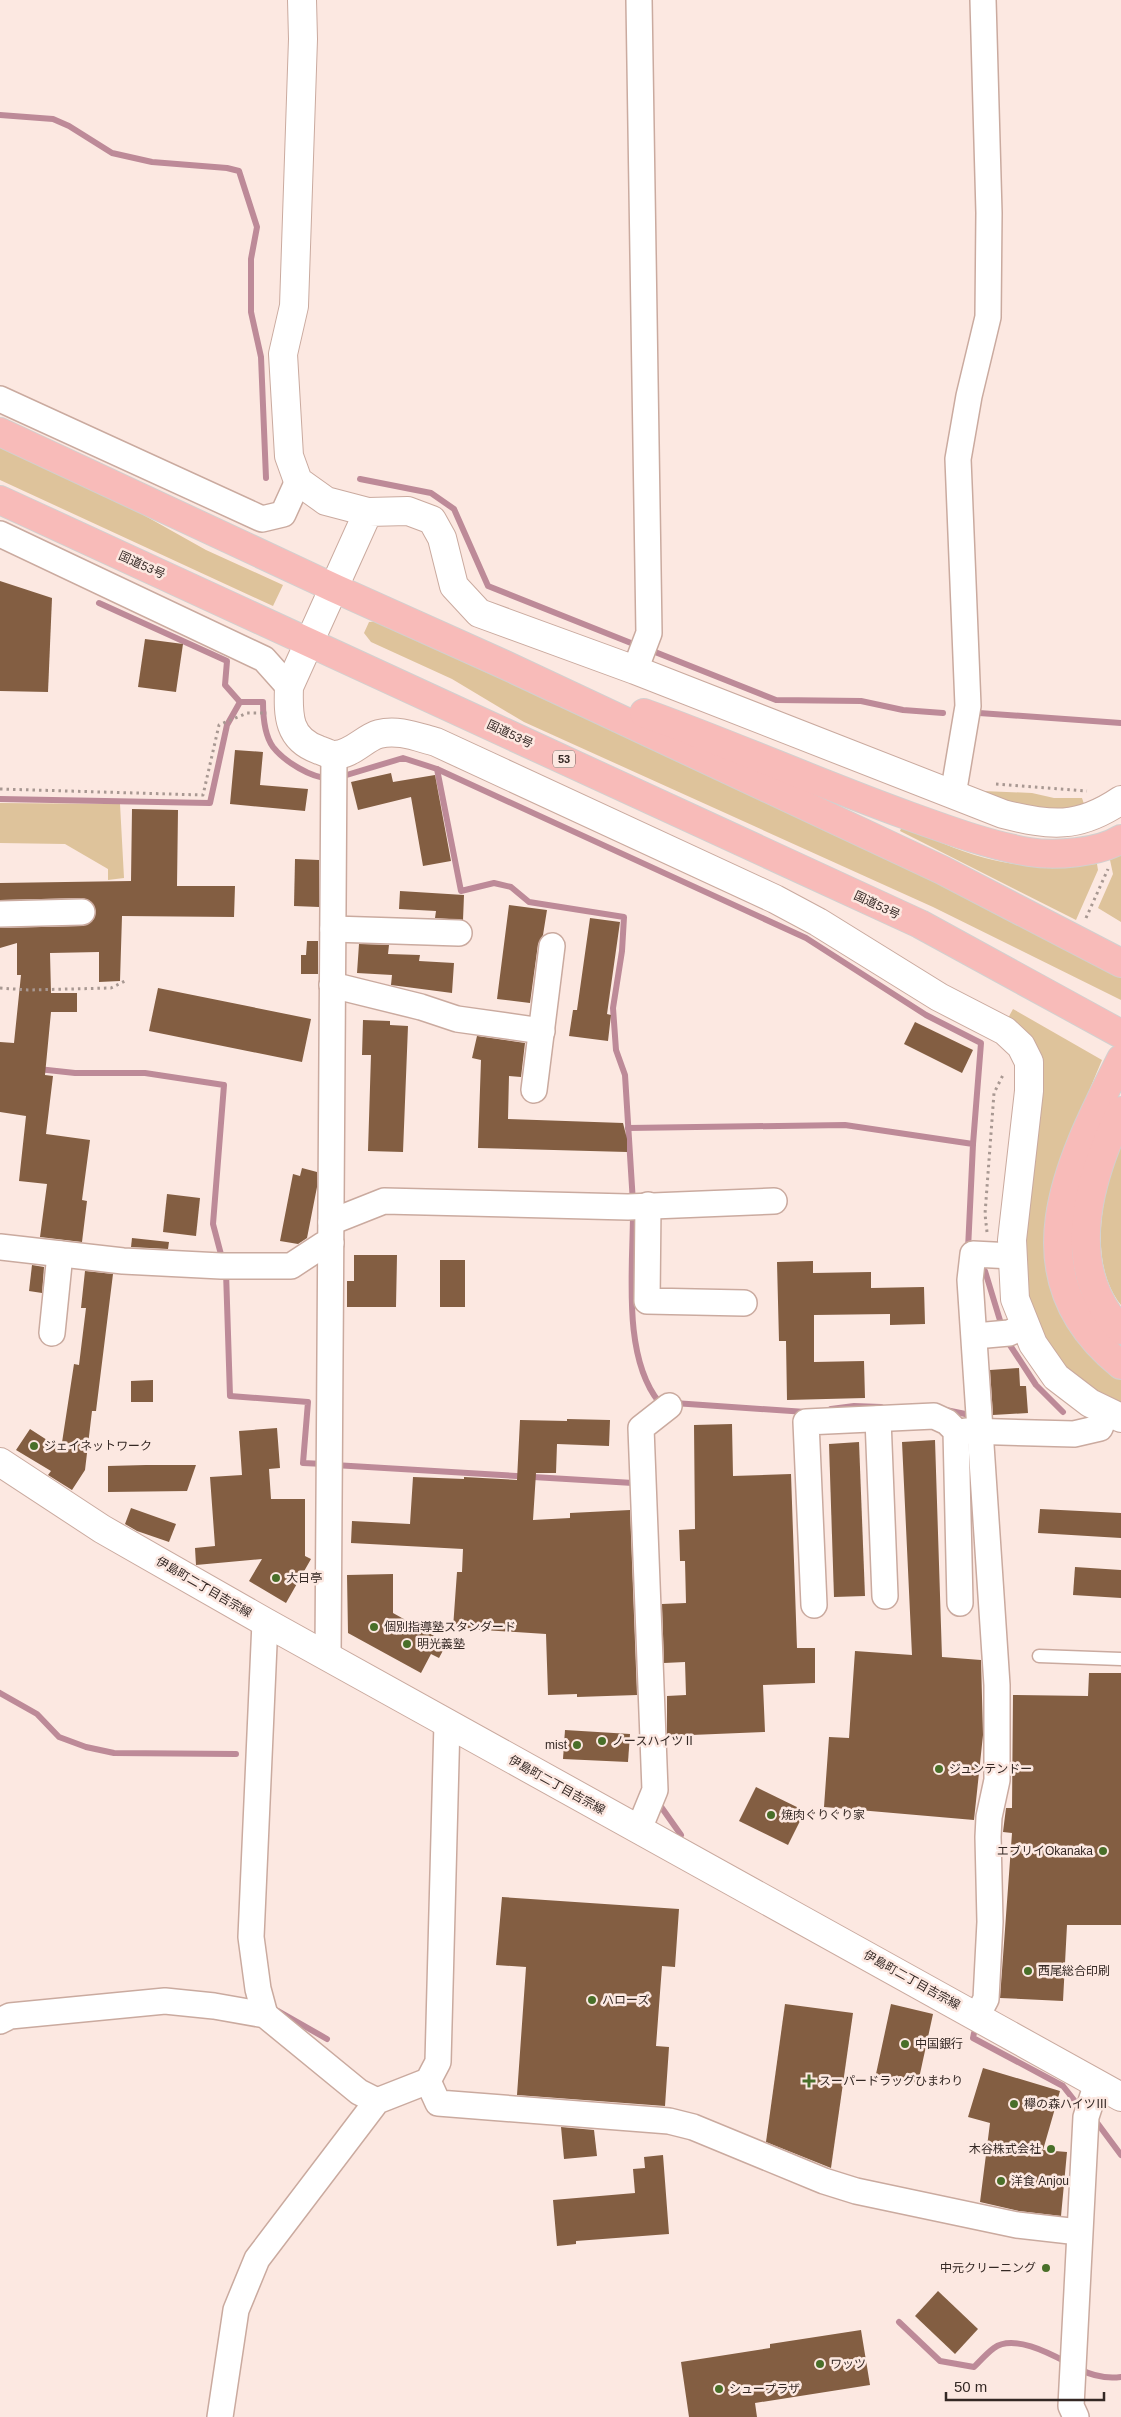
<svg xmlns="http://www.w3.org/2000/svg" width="1121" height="2417" font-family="Helvetica,'Noto Sans JP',sans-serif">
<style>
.green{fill:#dec39b}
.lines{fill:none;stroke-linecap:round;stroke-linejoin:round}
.stream{stroke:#bd8a98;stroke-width:6}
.building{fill:#835e42}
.lane-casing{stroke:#caaa9f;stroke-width:15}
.street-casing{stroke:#caaa9f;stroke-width:28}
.secondary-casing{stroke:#caaa9f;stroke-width:30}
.highway-casing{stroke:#d2d0cf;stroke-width:30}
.path{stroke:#a89892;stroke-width:3;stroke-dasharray:2.5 4;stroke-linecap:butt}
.lane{stroke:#fff;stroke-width:12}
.street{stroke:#fff;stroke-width:25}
.secondary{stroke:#fff;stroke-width:28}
.highway{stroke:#f8bbb9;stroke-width:28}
.poi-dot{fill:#496f29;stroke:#fce8e1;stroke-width:2}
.labels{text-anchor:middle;stroke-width:5;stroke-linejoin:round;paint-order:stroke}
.shield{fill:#fce8e1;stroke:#70625d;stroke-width:1}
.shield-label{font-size:11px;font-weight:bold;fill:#342824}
.street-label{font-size:12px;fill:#342824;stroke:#fce8e1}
.poi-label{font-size:12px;fill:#342824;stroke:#fce8e1;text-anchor:start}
</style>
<rect width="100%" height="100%" fill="#fce8e1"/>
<g class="green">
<path d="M 0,447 L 115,499 L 206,550 L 283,585 L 273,606 L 0,480 Z"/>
<path d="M 380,621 L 943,885 L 1121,978 L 1121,1000 L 933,907 L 524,722 L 452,679 L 371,642 L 364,633 L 369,622 Z"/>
<path d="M 983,791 L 1032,793 L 1054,798 L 1082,798 L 1085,807 C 1047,813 1018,805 982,794 Z"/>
<path d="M 0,803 L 120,804 L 124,878 L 108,880 L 108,869 L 65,844 L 0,843 Z"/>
<path d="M 902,826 C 930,837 957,851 985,858 C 1021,868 1060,867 1097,864 L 1098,870 L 1076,920 L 900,831 Z"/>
<path d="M 1121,855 L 1121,922 L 1098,908 L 1113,874 L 1110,860 Z"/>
<path d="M 1013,1009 L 1102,1060 L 1076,1122 L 1051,1204 L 1106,1369 L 1121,1378 L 1121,1404 C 1100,1393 1078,1381 1061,1364 C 1001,1298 1025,1203 1037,1124 C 1040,1107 1048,1073 1039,1057 C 1034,1045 1016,1030 1007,1020 Z"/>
<path d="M 1121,1144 L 1121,1305 C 1087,1263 1102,1189 1121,1144 Z"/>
</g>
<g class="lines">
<g class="stream">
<path d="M 0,115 L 53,119 L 69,126 L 112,153 L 152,162 L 227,168 L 239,171 L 257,227 L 251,259 L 251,312 L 261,357 L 266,478"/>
<path d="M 360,479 L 431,493 L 454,509 L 488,586 L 631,643"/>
<path d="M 99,603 L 227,661 L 225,685 L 240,702 L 263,702 C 263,716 265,736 273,747 C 284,761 312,779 330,778"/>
<path d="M 650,650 L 776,700 L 861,701 L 903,710 L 943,713"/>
<path d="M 979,713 L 1121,723"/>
<path d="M 437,769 L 806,938 L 926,1015 L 981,1043 L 973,1144"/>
<path d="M 340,777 L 403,758 L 437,769 L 461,891 L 494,883 L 511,887 L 529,902 L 624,917 L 622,951 L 613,1008 L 616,1050 L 625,1075 L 633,1203"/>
<path d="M 0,799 L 210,803 L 227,725 L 240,702"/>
<path d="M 38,1069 L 75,1073 L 145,1073 L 224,1085 L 213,1224 L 223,1262"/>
<path d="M 628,1128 L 845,1125 L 973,1144 L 968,1249"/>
<path d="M 633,1213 C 633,1269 622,1356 659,1402 L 664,1402"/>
<path d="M 985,1271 L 1002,1327"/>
<path d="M 226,1272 L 230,1396 L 308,1402 L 303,1463 L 324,1464"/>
<path d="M 1006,1339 L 1036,1385 L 1063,1412"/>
<path d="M 674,1403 L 806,1412"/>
<path d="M 831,1409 L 854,1406 L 881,1407"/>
<path d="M 941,1409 L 975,1416"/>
<path d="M 334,1465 L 633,1483 L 633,1488"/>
<path d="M 0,1693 L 37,1714 L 59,1737 L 86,1747 L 114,1753 L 236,1754"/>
<path d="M 657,1801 L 681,1835"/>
<path d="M 278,2011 L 327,2039"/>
<path d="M 974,2033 L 973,2038 L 1063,2086 L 1074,2100"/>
<path d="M 1098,2124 L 1121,2155"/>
<path d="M 899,2322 L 940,2361 L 974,2367 C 980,2361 987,2353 994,2348 C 1013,2334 1049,2353 1068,2363"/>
<path d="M 1079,2369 C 1091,2375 1107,2379 1121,2377"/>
</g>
</g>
<g class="building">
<path d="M 0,581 L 52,598 L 48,692 L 0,691 Z"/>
<path d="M 145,639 L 183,644 L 176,692 L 138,687 Z"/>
<path d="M 235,750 L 263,752 L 260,785 L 308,789 L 305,811 L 230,804 Z"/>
<path d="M 391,773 L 393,782 L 435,775 L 451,861 L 423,866 L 411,797 L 358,810 L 351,782 Z"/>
<path d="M 132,809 L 178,810 L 177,886 L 235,886 L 234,917 L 122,916 L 120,981 L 99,982 L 99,952 L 50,953 L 51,993 L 77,993 L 77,1012 L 51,1012 L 45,1075 L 53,1076 L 46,1134 L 90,1140 L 82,1200 L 87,1201 L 82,1242 L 40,1237 L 47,1184 L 19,1181 L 26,1116 L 0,1112 L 0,1042 L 14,1043 L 21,975 L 17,975 L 17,943 L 0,948 L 0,928 L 83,926 L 94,919 L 96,911 L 89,900 L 82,898 L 0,900 L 0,883 L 131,881 Z"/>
<path d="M 295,859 L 319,860 L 319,907 L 294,906 Z"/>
<path d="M 400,891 L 464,895 L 463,920 L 435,918 L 436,911 L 399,909 Z"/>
<path d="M 509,905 L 547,910 L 543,935 L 538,944 L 530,1003 L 497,999 Z"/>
<path d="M 590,918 L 620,922 L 607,1014 L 611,1015 L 608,1041 L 569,1036 L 573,1010 L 577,1010 Z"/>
<path d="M 307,941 L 318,941 L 318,974 L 301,974 L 301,955 L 306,955 Z"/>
<path d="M 359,944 L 389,945 L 388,954 L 420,955 L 419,961 L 454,963 L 452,993 L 391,985 L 392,975 L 357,973 Z"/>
<path d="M 158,988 L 311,1019 L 302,1062 L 149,1031 Z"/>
<path d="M 363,1020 L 390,1021 L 390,1025 L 408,1026 L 403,1152 L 368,1151 L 371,1055 L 362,1055 Z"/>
<path d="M 915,1022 L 973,1050 L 962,1073 L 904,1044 Z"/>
<path d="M 477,1036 L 525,1043 L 521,1077 L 509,1076 L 508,1119 L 623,1123 L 627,1139 L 627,1152 L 478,1148 L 481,1060 L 472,1058 Z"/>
<path d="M 302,1168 L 317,1172 L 317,1187 L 307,1238 L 298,1244 L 280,1241 L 293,1174 L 300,1176 Z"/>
<path d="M 167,1194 L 200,1198 L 196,1236 L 163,1232 Z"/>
<path d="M 132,1238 L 169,1242 L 168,1249 L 131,1247 Z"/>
<path d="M 354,1255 L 397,1255 L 396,1307 L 347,1307 L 347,1281 L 354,1281 Z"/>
<rect x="440" y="1260" width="25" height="47"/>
<path d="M 813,1261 L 813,1273 L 871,1272 L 871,1288 L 924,1287 L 925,1324 L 890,1325 L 890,1314 L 814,1315 L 814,1362 L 864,1361 L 865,1398 L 787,1400 L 786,1341 L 779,1341 L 777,1262 Z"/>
<path d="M 32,1265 L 44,1267 L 42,1293 L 29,1291 Z"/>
<path d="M 85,1271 L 113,1274 L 96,1411 L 92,1411 L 85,1470 L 72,1490 L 48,1475 L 51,1471 L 16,1450 L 30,1429 L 61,1449 L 74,1364 L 79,1365 L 86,1308 L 81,1308 Z"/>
<path d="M 1019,1368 L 1020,1386 L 1026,1386 L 1028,1413 L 993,1415 L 990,1370 Z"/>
<path d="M 153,1380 L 153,1402 L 131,1402 L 131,1381 Z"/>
<path d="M 567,1419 L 610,1420 L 609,1446 L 557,1444 L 556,1473 L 536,1473 L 533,1520 L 570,1518 L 570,1513 L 630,1510 L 637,1695 L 577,1697 L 577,1694 L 548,1695 L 546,1634 L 453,1628 L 457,1572 L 462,1572 L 463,1549 L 351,1543 L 352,1521 L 410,1524 L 413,1477 L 464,1479 L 464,1477 L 517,1480 L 520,1420 L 567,1421 Z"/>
<path d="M 732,1424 L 733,1476 L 791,1474 L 797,1648 L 815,1648 L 815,1683 L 763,1685 L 765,1732 L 667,1736 L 667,1696 L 686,1695 L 685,1662 L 664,1663 L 662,1604 L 686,1603 L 685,1561 L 680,1561 L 679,1530 L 695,1529 L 694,1425 Z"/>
<path d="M 277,1428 L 280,1468 L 269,1469 L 271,1499 L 305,1499 L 305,1556 L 311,1559 L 286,1603 L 249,1581 L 262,1559 L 196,1565 L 195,1548 L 215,1546 L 210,1477 L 242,1475 L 239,1431 Z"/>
<path d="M 935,1440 L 942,1657 L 981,1660 L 983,1735 L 974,1820 L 824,1807 L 829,1737 L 849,1738 L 855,1651 L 912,1655 L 902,1442 Z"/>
<path d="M 859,1442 L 865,1596 L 834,1597 L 829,1444 Z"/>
<path d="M 146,1465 L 196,1465 L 187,1491 L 108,1492 L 108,1466 Z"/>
<path d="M 131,1508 L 176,1524 L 169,1542 L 137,1531 L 125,1524 Z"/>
<path d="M 1040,1509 L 1121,1513 L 1121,1538 L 1038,1533 Z"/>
<path d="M 1075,1567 L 1121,1570 L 1121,1598 L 1073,1595 Z"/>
<path d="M 393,1574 L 393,1613 L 447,1643 L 439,1658 L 431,1654 L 421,1673 L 348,1633 L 347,1575 Z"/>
<path d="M 1089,1673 L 1121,1673 L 1121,1925 L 1067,1925 L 1063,2001 L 1000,1998 L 1012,1833 L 1003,1832 L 1006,1808 L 1012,1808 L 1013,1695 L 1088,1696 Z"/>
<path d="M 565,1730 L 630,1734 L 628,1762 L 563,1759 Z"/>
<path d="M 756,1787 L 805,1811 L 788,1845 L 739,1821 Z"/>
<path d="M 502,1897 L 679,1909 L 675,1967 L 662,1966 L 656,2046 L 669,2047 L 665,2106 L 517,2095 L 526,1967 L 496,1965 Z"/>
<path d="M 785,2004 L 853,2013 L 831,2168 L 766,2142 Z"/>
<path d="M 891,2004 L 933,2014 L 918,2083 L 876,2074 Z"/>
<path d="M 983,2068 L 1060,2091 L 1043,2150 L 1067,2152 L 1061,2216 L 1019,2211 L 980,2202 L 990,2123 L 968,2117 Z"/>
<path d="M 561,2127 L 594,2130 L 597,2156 L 564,2159 Z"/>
<path d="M 663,2155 L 669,2234 L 576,2241 L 576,2244 L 557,2246 L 553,2200 L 635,2193 L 633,2169 L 645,2168 L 644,2157 Z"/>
<path d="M 938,2291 L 978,2329 L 955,2354 L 915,2316 Z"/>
<path d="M 861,2330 L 870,2385 L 755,2403 L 757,2417 L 689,2417 L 681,2362 L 770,2348 L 770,2344 Z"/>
</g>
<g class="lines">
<g class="lane-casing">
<path id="lane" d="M 1039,1656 L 1121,1659"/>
</g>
<g class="street-casing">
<g id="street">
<path d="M 0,399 L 262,519 L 283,514 L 298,481"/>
<path d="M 0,534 L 264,659 L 289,687"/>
<path d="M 635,670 L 649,633 L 639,0"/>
<path d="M 953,795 L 968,706 L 958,459 L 969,396 L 988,317 L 989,213 L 983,0"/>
<path d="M 0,914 L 82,912"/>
<path d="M 333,929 L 459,933"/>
<path d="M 332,985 L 421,1007 L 457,1019 L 542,1031"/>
<path d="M 534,1090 L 552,946"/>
<path d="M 648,1205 L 647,1301 L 744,1303"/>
<path d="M 331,1222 L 384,1201 L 628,1207 L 774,1201"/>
<path d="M 0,1247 L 123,1261 L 221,1266 L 291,1266 L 323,1245 L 331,1243"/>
<path d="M 52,1333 L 60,1254"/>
<path d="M 975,1336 L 1009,1333 L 1025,1326"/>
<path d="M 878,1419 L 885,1596"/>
<path d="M 966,1431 L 1074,1434 L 1100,1428 L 1107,1411"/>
<path d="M 814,1605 L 806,1422 L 934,1416 L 947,1422 L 956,1431 L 960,1603"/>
<path d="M 328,1655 L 334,755"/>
<path d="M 639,1829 L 655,1790 L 641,1428 L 669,1406"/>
<path d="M 265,2015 L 258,1989 L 251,1937 L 265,1622"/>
<path d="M 977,2016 L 986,1999 L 990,1922 L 988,1837 L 989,1817 L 997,1780 L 997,1685 L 970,1280 L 973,1254 L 1013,1256"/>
<path d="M 0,2021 L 10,2016 L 165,2001 L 214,2006 L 265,2015 L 359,2092 L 377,2101"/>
<path d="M 428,2081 L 438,2103 L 669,2121 L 693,2127 L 824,2181 L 856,2191 L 1017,2225 L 1079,2232"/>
<path d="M 220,2417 L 236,2310 L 257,2259 L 377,2101 L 428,2081 L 438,2062 L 447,1723"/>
<path d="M 1076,2417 L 1071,2406 L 1086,2117 L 1097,2083"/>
</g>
</g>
<g class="secondary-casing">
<g id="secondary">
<path d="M 302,0 L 303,39 L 294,306 L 283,354 L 289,456 L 298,481 L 326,501 L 368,512"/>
<path d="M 1121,800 C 1078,829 1051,826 1003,814 L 635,670 L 479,613 L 454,586 L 442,538 L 432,520 L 408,511 L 368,512 L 289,687 C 288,716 288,739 319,750 C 323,751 330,755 334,755 C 352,755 364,738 379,734 C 398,729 417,737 436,742 L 775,899 L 818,922 L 939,997 L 1005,1031 L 1021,1046 L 1029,1062 L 1029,1091 L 1012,1240 L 1015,1299 L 1033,1344 L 1056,1377 L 1090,1403 L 1121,1418"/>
<path d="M 0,1462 L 102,1529 L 265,1622 L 1121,2097"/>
</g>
</g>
<g class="highway-casing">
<g id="highway">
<path d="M 0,432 L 334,588 L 503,664 L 942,870 L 1121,963"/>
<path d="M 0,500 L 920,924 L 1121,1034"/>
<path d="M 644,713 C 733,745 820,784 909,816 C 948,830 988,845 1029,852 C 1055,856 1099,853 1121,839"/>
<path d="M 1121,1059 C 1069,1162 1010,1276 1121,1365"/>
<path d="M 1121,1111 C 1088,1180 1062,1268 1121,1330"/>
</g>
</g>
<g class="path">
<path d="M 996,784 L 1087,791"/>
<path d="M 0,789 L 203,795 L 219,725 L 247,713 L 267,713"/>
<path d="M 1086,918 L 1108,869"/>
<path d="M 0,988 L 28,990 L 111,988 L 127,980"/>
<path d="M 987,1232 L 985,1214 L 994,1093 L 1004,1073"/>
</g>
<use href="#lane" class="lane"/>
<use href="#street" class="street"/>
<use href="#secondary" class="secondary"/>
<use href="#highway" class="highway"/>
</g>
<g class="poi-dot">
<circle cx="34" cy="1446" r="5"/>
<circle cx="276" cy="1578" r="5"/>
<circle cx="374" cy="1627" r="5"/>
<circle cx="407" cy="1644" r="5"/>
<circle cx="602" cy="1741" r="5"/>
<circle cx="577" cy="1745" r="5"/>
<circle cx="939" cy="1769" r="5"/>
<circle cx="771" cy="1815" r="5"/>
<circle cx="1103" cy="1851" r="5"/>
<circle cx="1028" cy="1971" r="5"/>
<circle cx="592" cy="2000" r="5"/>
<circle cx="905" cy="2044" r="5"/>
<path d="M806.5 2073.5h5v5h5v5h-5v5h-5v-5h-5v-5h5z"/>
<circle cx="1014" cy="2104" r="5"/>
<circle cx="1051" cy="2149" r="5"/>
<circle cx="1001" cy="2181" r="5"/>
<circle cx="1046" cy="2268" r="5"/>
<circle cx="820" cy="2364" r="5"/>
<circle cx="719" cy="2389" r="5"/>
</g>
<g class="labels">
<rect class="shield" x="553" y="750.5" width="22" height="17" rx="4"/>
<g class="shield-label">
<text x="564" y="763">53</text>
</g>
<g class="street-label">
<text transform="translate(142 565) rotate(24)" y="4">国道53号</text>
<text transform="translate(510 734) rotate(25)" y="4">国道53号</text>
<text transform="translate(877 905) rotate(25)" y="4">国道53号</text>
<text transform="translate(204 1587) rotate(30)" y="4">伊島町二丁目吉宗線</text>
<text transform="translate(557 1785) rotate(29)" y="4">伊島町二丁目吉宗線</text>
<text transform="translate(912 1980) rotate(29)" y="4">伊島町二丁目吉宗線</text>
</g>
<g class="poi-label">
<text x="44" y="1450">ジェイネットワーク</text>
<text x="286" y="1582">大日亭</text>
<text x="384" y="1631">個別指導塾スタンダード</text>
<text x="417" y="1648">明光義塾</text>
<text x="612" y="1745">ノースハイツⅡ</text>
<text x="567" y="1749" text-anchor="end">mist</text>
<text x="949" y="1773">ジュンテンドー</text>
<text x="781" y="1819">焼肉ぐりぐり家</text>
<text x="1093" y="1855" text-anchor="end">エブリイOkanaka</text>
<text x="1038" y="1975">西尾総合印刷</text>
<text x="602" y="2004">ハローズ</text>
<text x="915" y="2048">中国銀行</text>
<text x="819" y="2085">スーパードラッグひまわり</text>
<text x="1024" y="2108">欅の森ハイツⅢ</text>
<text x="1041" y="2153" text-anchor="end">木谷株式会社</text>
<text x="1011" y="2185">洋食 Anjou</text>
<text x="1036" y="2272" text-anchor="end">中元クリーニング</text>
<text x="830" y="2368">ワッツ</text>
<text x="729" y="2393">シュープラザ</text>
</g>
</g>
<path d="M946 2392v8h158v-8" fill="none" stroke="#342824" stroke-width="2.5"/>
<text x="954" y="2392" font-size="15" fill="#342824" stroke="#fce8e1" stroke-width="4" paint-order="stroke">50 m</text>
</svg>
